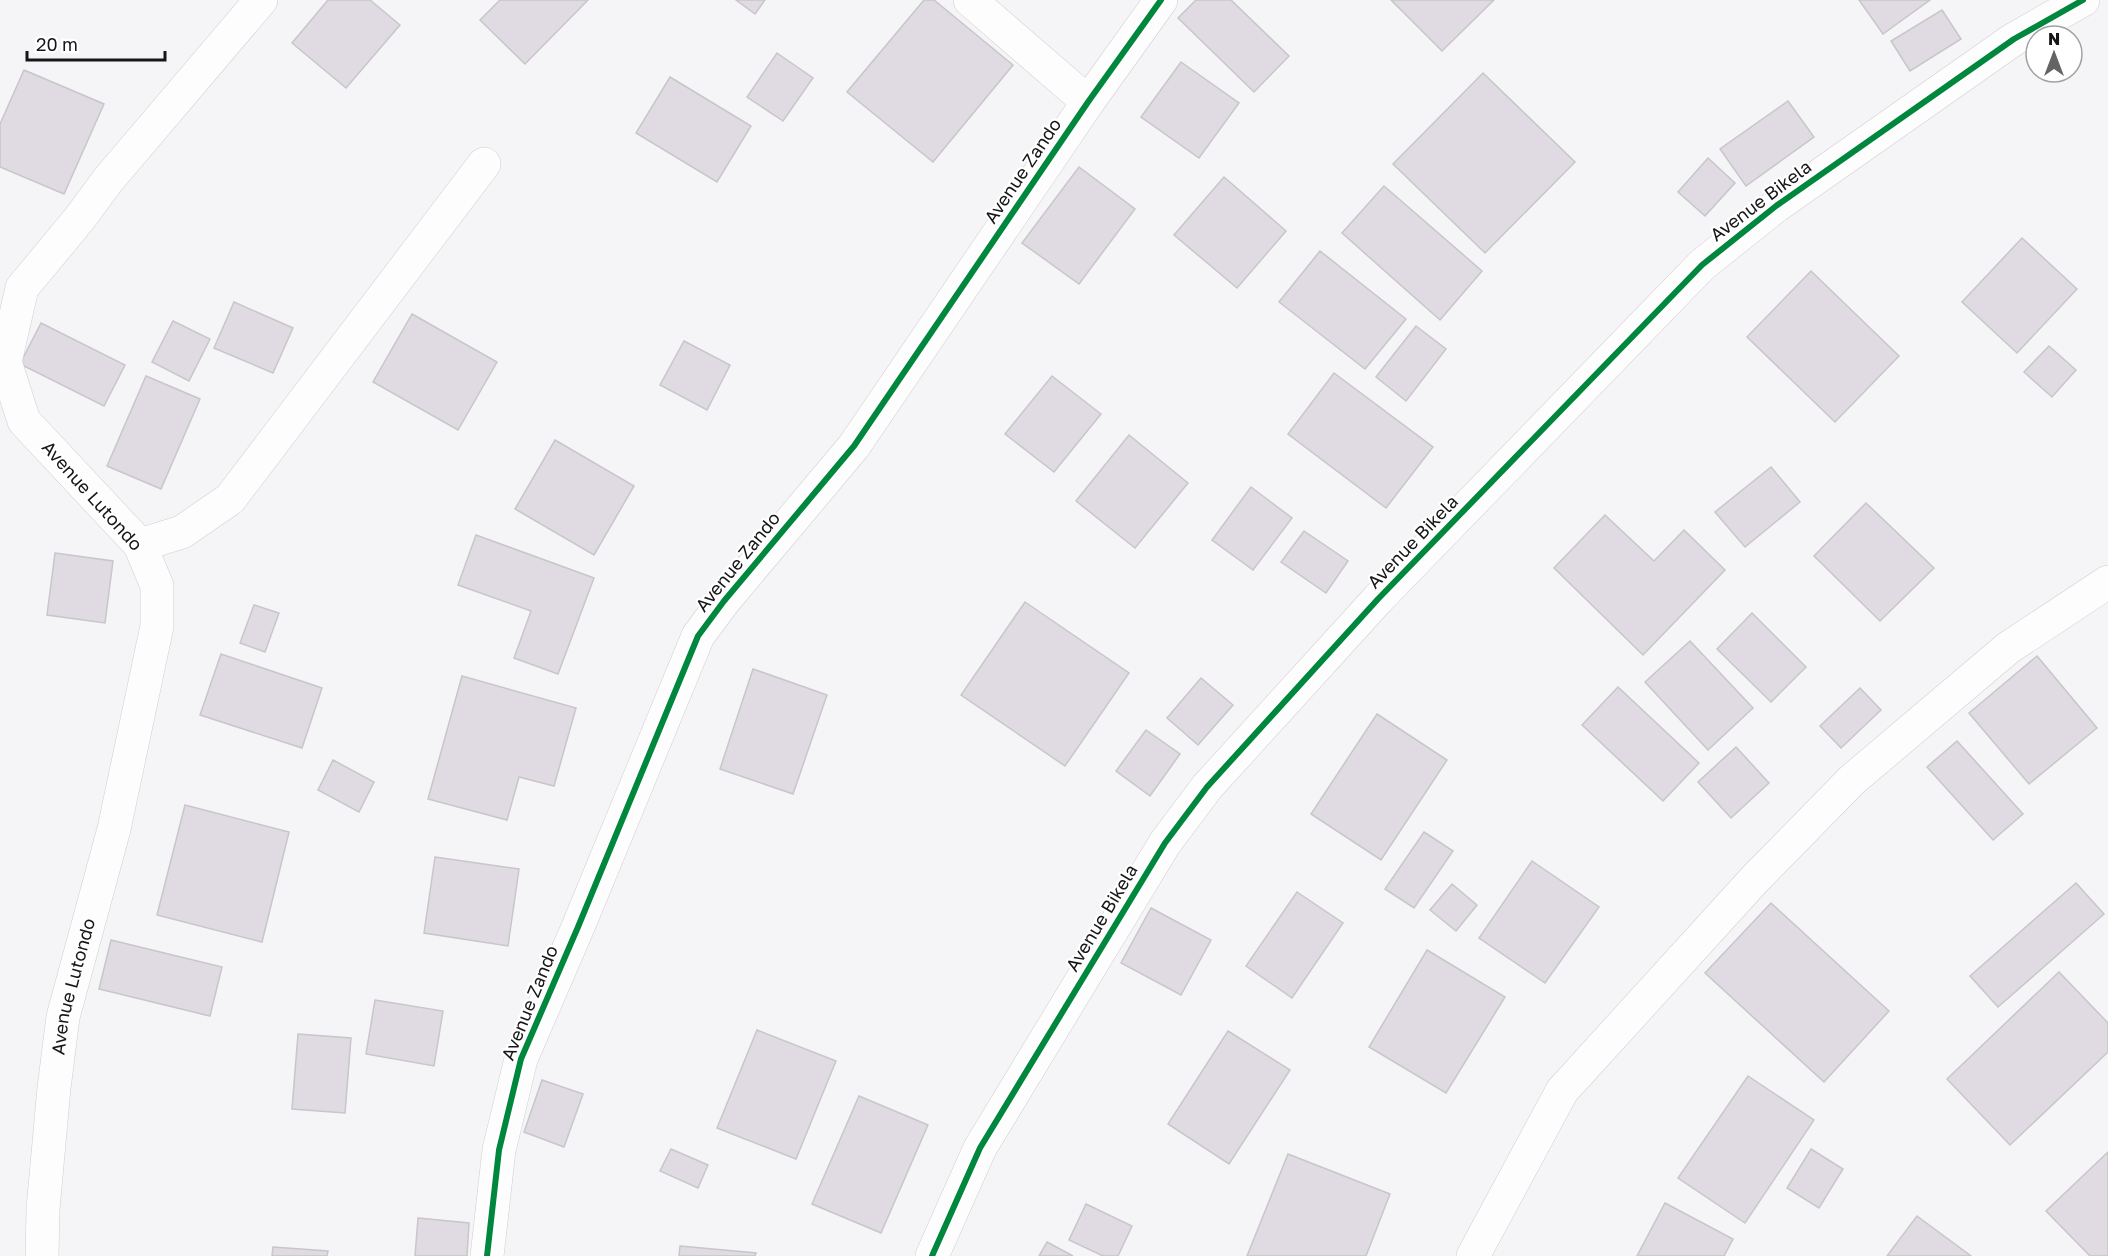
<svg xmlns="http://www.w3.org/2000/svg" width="2108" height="1256" font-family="'Golos Text',sans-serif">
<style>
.building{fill:#e0dbe3;stroke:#c7c6c8;stroke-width:1.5}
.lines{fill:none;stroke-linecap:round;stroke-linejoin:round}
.minor-casing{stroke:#cfced0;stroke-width:34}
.minor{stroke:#fefdfe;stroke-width:33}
.cycleway-casing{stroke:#fff;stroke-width:10}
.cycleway{stroke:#00873e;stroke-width:6}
.labels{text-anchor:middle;stroke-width:4.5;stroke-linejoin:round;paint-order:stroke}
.street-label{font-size:18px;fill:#161517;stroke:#fff}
</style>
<rect width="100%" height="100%" fill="#f5f4f6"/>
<g class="building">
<path d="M 328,0 L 370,0 L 400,25 L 346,88 L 292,43 Z"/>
<path d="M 500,0 L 588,0 L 525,64 L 480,20 Z"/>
<path d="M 736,0 L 765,0 L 755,14 Z"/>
<path d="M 924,0 L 934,0 L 1013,65 L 933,162 L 847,92 Z"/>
<path d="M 1196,0 L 1231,0 L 1289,56 L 1254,92 L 1178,18 Z"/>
<path d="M 1391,0 L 1494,0 L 1442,51 Z"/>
<path d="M 1859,0 L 1930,0 L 1883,34 Z"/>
<path d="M 1942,10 L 1961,39 L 1910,71 L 1891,41 Z"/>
<path d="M 777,53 L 813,78 L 783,121 L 747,97 Z"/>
<path d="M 1181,62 L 1239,103 L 1199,158 L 1141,117 Z"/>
<path d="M 24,70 L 104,104 L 64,194 L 0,167 L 0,124 Z"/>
<path d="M 1483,73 L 1575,162 L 1485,253 L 1393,164 Z"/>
<path d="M 670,77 L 751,126 L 717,182 L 636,133 Z"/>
<path d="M 1788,101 L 1814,137 L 1746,186 L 1720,149 Z"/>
<path d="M 1708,158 L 1735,183 L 1705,216 L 1678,192 Z"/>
<path d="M 1079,167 L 1135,209 L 1079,284 L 1022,243 Z"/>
<path d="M 1224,177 L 1286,231 L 1237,288 L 1174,235 Z"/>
<path d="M 1384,186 L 1482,271 L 1440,320 L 1342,233 Z"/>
<path d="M 2022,238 L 2077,289 L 2017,353 L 1962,302 Z"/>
<path d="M 1320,251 L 1406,319 L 1365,369 L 1279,302 Z"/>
<path d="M 1811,271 L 1899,356 L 1835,422 L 1747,337 Z"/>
<path d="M 234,302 L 293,328 L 273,373 L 214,348 Z"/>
<path d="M 412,314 L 497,362 L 458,430 L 373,382 Z"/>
<path d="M 173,321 L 210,339 L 189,381 L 152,362 Z"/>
<path d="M 41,323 L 125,365 L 104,406 L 20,364 Z"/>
<path d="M 1416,326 L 1446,349 L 1406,401 L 1376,377 Z"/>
<path d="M 684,341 L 730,365 L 707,410 L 660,385 Z"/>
<path d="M 2049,346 L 2076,370 L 2052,397 L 2024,372 Z"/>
<path d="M 1334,373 L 1433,447 L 1386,508 L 1288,434 Z"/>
<path d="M 146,376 L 200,399 L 161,489 L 107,466 Z"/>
<path d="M 1052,376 L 1101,414 L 1054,472 L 1005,434 Z"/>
<path d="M 1129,435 L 1188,483 L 1135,548 L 1076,501 Z"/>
<path d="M 555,440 L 634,486 L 594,555 L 515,509 Z"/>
<path d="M 1771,467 L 1800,502 L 1745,547 L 1715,512 Z"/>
<path d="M 1251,487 L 1292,518 L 1253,570 L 1212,540 Z"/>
<path d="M 1866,503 L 1934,568 L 1880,621 L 1814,556 Z"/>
<path d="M 1605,515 L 1654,561 L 1684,530 L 1725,570 L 1643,655 L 1554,568 Z"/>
<path d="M 1304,531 L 1348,561 L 1326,593 L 1281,562 Z"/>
<path d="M 476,535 L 594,578 L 558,674 L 514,658 L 531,611 L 458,585 Z"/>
<path d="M 55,553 L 113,561 L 105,623 L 47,615 Z"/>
<path d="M 1025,602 L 1129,673 L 1065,766 L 961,695 Z"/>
<path d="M 254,605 L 279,613 L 265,652 L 240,643 Z"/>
<path d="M 1752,613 L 1806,667 L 1771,702 L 1717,649 Z"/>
<path d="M 1690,641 L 1753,708 L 1708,750 L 1645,682 Z"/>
<path d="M 221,654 L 322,688 L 302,748 L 200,715 Z"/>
<path d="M 2037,656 L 2097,728 L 2029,784 L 1969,713 Z"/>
<path d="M 753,669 L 827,695 L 793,794 L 720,769 Z"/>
<path d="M 462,676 L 576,708 L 554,786 L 519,777 L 507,820 L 428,799 Z"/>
<path d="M 1201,678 L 1233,705 L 1198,745 L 1167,718 Z"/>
<path d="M 1618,687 L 1699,763 L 1663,801 L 1582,725 Z"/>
<path d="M 1860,688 L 1881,710 L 1841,748 L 1820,726 Z"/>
<path d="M 1377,714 L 1447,760 L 1381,860 L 1311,814 Z"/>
<path d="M 1146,730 L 1180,754 L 1150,796 L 1116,771 Z"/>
<path d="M 1957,741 L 2023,814 L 1993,840 L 1927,767 Z"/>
<path d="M 1736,747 L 1769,783 L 1731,818 L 1698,782 Z"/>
<path d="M 333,760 L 374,782 L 359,812 L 318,790 Z"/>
<path d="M 185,805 L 289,832 L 262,942 L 157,915 Z"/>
<path d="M 1424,832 L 1453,851 L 1414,908 L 1385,889 Z"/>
<path d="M 435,857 L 519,869 L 508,946 L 424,933 Z"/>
<path d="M 1532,861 L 1599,907 L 1545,983 L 1479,938 Z"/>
<path d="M 2076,883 L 2104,914 L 1998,1007 L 1970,976 Z"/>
<path d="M 1452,884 L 1477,905 L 1456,931 L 1430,910 Z"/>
<path d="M 1297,892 L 1343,923 L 1292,998 L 1246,966 Z"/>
<path d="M 1771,903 L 1889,1011 L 1824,1082 L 1705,973 Z"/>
<path d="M 1151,908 L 1211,940 L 1181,995 L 1121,963 Z"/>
<path d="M 111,940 L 222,967 L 210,1016 L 99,989 Z"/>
<path d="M 1427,950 L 1505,997 L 1446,1093 L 1369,1047 Z"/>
<path d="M 2059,972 L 2108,1023 L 2108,1052 L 2010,1145 L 1947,1079 Z"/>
<path d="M 375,1000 L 443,1011 L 434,1066 L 366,1054 Z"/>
<path d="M 757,1030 L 836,1061 L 796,1159 L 717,1128 Z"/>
<path d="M 1228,1031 L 1290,1070 L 1229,1164 L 1168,1124 Z"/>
<path d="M 298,1034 L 351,1038 L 345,1113 L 292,1109 Z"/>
<path d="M 1748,1076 L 1814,1120 L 1745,1223 L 1678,1178 Z"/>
<path d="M 542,1080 L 583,1094 L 564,1147 L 524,1132 Z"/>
<path d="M 859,1096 L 928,1125 L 881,1233 L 812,1204 Z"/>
<path d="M 671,1149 L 708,1165 L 698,1188 L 660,1171 Z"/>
<path d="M 1811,1149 L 1843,1169 L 1819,1208 L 1787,1188 Z"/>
<path d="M 2108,1152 L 2108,1256 L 2090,1256 L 2046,1211 Z"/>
<path d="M 1288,1154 L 1390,1194 L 1366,1256 L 1247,1256 Z"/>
<path d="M 1665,1203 L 1733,1239 L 1724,1256 L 1637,1256 Z"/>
<path d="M 1086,1204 L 1132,1226 L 1118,1256 L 1103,1256 L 1069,1240 Z"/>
<path d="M 1917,1216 L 1971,1256 L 1887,1256 Z"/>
<path d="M 418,1218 L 469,1223 L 467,1256 L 415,1256 Z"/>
<path d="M 1047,1242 L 1073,1256 L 1039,1256 Z"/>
<path d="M 680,1246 L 756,1253 L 755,1256 L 679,1256 Z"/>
<path d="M 273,1247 L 328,1251 L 327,1256 L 272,1256 Z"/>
</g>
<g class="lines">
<g class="minor-casing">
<g id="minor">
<path d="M 970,0 L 1088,102"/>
<path d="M 140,545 L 182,532 L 230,499 L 484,164"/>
<path id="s1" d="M 42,1256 L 43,1209 L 54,1088 L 63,1017 L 114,829 L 157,626 L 157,586 L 140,545 L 24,421 L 5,362 L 22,288 L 80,218 L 108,180 L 261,0"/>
<path d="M 487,1256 L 499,1150 L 521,1059 L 578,927 L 698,636 L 724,601 L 854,446 L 1088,102 L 1161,0"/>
<path d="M 932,1256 L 980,1148 L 1165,843 L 1207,787 L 1378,599 L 1702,265 L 1776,206 L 2014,39 L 2083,0"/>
<path d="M 1473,1256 L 1562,1091 L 1754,880 L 1852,780 L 2008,648 L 2108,582"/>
</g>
</g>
<use href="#minor" class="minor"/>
<g class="cycleway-casing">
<g id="cycleway">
<path d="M 487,1256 L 499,1150 L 521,1059 L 578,927 L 698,636 L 724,601 L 854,446 L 1088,102 L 1161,0"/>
<path d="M 932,1256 L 980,1148 L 1165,843 L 1207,787 L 1378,599 L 1702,265 L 1776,206 L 2014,39 L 2083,0"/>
</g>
</g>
<use href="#cycleway" class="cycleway"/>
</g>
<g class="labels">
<g class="street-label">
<text transform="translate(1023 171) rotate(-56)" y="6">Avenue Zando</text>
<text transform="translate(1761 201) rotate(-37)" y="6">Avenue Bikela</text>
<text transform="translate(92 496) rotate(48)" y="6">Avenue Lutondo</text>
<text transform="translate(1413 542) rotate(-46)" y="6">Avenue Bikela</text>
<text transform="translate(738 562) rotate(-51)" y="6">Avenue Zando</text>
<text transform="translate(1102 918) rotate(-59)" y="6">Avenue Bikela</text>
<text dy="6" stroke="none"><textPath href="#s1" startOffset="272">Avenue Lutondo</textPath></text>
<text transform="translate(530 1003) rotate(-68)" y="6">Avenue Zando</text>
</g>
</g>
<g transform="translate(2054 54)"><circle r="28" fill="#ffffff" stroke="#a2a1a2" stroke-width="1.5"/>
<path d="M0-4.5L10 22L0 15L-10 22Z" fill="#646365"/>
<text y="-9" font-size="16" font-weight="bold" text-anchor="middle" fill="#161517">N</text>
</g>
<path d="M27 51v9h138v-9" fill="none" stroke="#161517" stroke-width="3"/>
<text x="36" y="51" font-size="18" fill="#161517" stroke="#ffffff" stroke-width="4.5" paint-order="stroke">20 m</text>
</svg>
